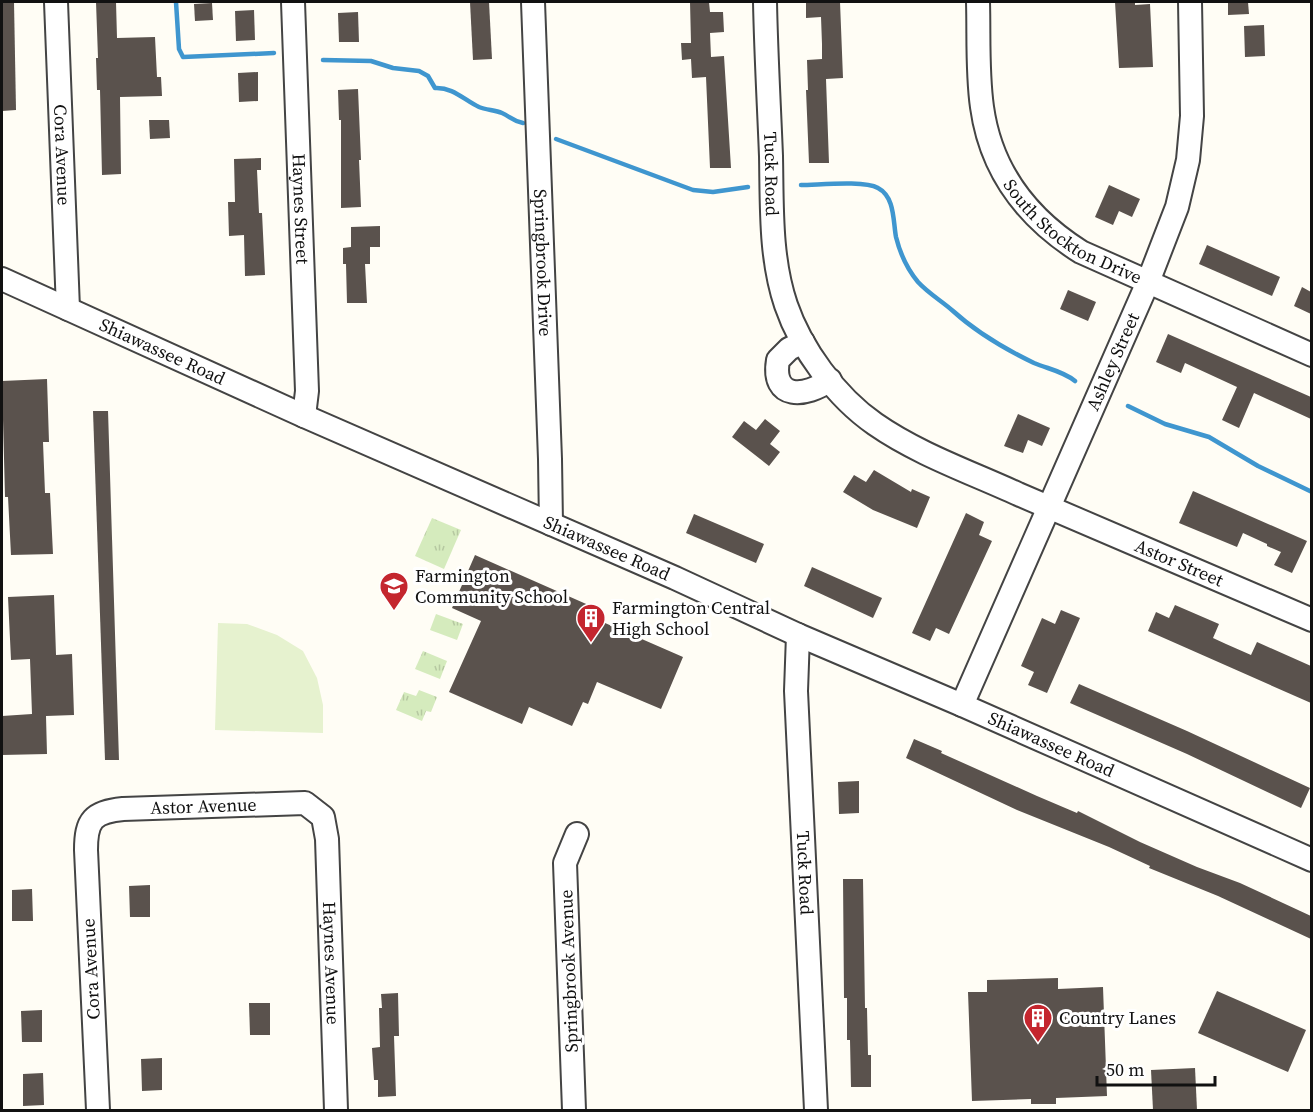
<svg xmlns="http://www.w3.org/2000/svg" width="1313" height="1112" font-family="'Source Serif 4',serif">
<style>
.grass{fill:url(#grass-tufts)}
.pitch{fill:#e6f2cf}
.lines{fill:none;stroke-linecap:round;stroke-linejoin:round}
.stream{stroke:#3f96cf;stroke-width:4.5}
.building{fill:#5a524d}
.minor-casing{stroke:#444;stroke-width:26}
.minor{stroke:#fff;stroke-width:22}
.labels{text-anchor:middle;stroke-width:6;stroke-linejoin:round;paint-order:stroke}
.street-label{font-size:18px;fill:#111;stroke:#fff}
.poi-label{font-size:18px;fill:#111;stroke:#fff;text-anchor:start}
</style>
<defs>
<pattern id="grass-tufts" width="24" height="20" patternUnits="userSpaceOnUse" patternTransform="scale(1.5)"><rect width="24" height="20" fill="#d5ebbd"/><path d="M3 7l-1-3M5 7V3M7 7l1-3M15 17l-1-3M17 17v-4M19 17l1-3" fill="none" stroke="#b6c8a1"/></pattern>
</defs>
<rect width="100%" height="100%" fill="#fffdf5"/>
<g class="grass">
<path d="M 432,518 L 461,530 L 444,569 L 415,556 Z"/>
<path d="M 436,614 L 463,624 L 457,640 L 430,630 Z"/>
<path d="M 423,651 L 447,661 L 440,679 L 415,669 Z"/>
<path d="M 419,690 L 437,697 L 431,712 L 426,711 L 422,721 L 396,710 L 404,692 L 416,696 Z"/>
</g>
<path class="pitch" d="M 218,623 L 247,624 L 277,635 L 303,651 L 317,678 L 323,705 L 323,733 L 215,730 Z"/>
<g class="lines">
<g class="stream">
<path d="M 176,2 L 179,49 L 183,57 L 274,53"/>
<path d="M 323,60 L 371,61 L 393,68 L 419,71 L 428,76 L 435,88 C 453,87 464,100 479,107 C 486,110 495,110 502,113 C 511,117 512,121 523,123"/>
<path d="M 556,139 L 693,190 L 713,192 L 748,187"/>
<path d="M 801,185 C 818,185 864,180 878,188 C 895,197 893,221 896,237 C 900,253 908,270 918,282 C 929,294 942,301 953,311 C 975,331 1007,350 1034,363 C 1048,369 1063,371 1075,381"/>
<path d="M 1128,406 L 1165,424 L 1209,437 L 1258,466 L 1312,492"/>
</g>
</g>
<g class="building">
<path d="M 2,2 L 14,2 L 16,110 L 2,111 Z"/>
<path d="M 96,2 L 116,2 L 117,38 L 155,37 L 157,77 L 161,77 L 162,96 L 120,97 L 121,174 L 102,175 L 100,90 L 97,90 L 96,58 L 98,58 Z"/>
<path d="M 470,2 L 489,2 L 492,59 L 473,60 Z"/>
<path d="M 690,2 L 709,2 L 710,12 L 723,12 L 724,32 L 710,33 L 711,57 L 724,56 L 731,168 L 710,168 L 706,77 L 692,78 L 691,59 L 682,60 L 681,43 L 691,43 Z"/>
<path d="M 806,2 L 840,2 L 843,78 L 826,79 L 829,163 L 809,163 L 806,90 L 808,90 L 807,60 L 822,59 L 822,44 L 821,17 L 806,18 Z"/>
<path d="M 1115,2 L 1135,2 L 1135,5 L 1150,4 L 1153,67 L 1119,68 Z"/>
<path d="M 1228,2 L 1248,2 L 1249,14 L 1228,15 Z"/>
<path d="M 212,3 L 213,20 L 195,21 L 194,4 Z"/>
<path d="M 254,10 L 255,40 L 236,41 L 235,11 Z"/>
<path d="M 358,12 L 359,42 L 339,42 L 338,13 Z"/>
<path d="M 1264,25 L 1265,56 L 1245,57 L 1244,26 Z"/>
<path d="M 258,72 L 258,101 L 239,102 L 238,73 Z"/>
<path d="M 358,89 L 361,160 L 359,160 L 361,207 L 341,208 L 341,120 L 339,120 L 338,90 Z"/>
<path d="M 149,120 L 169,120 L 170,138 L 150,139 Z"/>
<path d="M 261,158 L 261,170 L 257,170 L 259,213 L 262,213 L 265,275 L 245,276 L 244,235 L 229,236 L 228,202 L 235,202 L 234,159 Z"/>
<path d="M 1109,185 L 1140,199 L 1132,217 L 1119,211 L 1113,225 L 1095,217 Z"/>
<path d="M 380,226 L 380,247 L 370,247 L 370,264 L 365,264 L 367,303 L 347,303 L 346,264 L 343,264 L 343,248 L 351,247 L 351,227 Z"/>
<path d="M 1207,245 L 1280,277 L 1272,296 L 1199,264 Z"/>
<path d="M 1302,287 L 1311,292 L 1311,314 L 1294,306 Z"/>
<path d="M 1068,290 L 1096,302 L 1088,321 L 1060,309 Z"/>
<path d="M 1168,334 L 1311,397 L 1311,419 L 1254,393 L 1239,428 L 1222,420 L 1237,387 L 1185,363 L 1181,373 L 1156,362 Z"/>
<path d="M 47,379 L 49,442 L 43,442 L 45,493 L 50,493 L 53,554 L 11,555 L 8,497 L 5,497 L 2,381 Z"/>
<path d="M 93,411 L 108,411 L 119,760 L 105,760 Z"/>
<path d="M 1018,414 L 1050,428 L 1042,446 L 1028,440 L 1023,453 L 1004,446 Z"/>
<path d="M 765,419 L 780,431 L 770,444 L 780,452 L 769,466 L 732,437 L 744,421 L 756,430 Z"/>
<path d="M 874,470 L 911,492 L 912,489 L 930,497 L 917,528 L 873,510 L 843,492 L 854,475 L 866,482 Z"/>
<path d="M 1193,491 L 1307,541 L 1292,573 L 1274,565 L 1281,552 L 1267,546 L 1267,544 L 1243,533 L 1237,547 L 1179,523 Z"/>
<path d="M 966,513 L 984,522 L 979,535 L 992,541 L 949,634 L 936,628 L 930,641 L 912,633 Z"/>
<path d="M 694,514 L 764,544 L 756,563 L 686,533 Z"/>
<path d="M 475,555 L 593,607 L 589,616 L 683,657 L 661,709 L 597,682 L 588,704 L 583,702 L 572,726 L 529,707 L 522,724 L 449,692 L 481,621 L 452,608 Z"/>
<path d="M 812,567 L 882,598 L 873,618 L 804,586 Z"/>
<path d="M 54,595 L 56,655 L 72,654 L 74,715 L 46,716 L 47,754 L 2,755 L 2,716 L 32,714 L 30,659 L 11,660 L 8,597 Z"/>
<path d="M 1175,605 L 1219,624 L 1213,638 L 1226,644 L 1251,655 L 1257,642 L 1311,666 L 1311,703 L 1148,631 L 1156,612 L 1169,618 Z"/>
<path d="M 1061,610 L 1080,618 L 1047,693 L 1028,685 L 1034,672 L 1021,666 L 1042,618 L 1055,624 Z"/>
<path d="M 1079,684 L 1187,731 L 1310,788 L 1301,808 L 1187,754 L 1070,703 Z"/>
<path d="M 914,739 L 942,751 L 941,753 L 1037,796 L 1077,813 L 1078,811 L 1140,842 L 1197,867 L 1240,883 L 1311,916 L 1311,939 L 1218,896 L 1149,868 L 1150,866 L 1109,847 L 1017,810 L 906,758 Z"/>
<path d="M 859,781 L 859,813 L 839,814 L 838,782 Z"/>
<path d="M 843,879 L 863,879 L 865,1008 L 867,1008 L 868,1055 L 871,1055 L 871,1087 L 851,1087 L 850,1040 L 847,1040 L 847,998 L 844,998 Z"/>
<path d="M 150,885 L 150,917 L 130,917 L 129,886 Z"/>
<path d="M 32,889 L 33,921 L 12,921 L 12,890 Z"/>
<path d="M 1058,978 L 1058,989 L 1103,987 L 1107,1096 L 1056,1098 L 1056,1104 L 1031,1104 L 1031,1099 L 972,1101 L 968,992 L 987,992 L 987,980 Z"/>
<path d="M 1217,991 L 1306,1030 L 1288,1072 L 1198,1033 Z"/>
<path d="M 398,993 L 399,1036 L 394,1036 L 396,1096 L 378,1097 L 378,1080 L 374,1080 L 372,1048 L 380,1047 L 379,1008 L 382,1008 L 381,994 Z"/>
<path d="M 249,1003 L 270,1003 L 270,1035 L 250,1035 Z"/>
<path d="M 42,1010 L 42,1042 L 22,1042 L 21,1011 Z"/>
<path d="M 162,1058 L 162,1090 L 142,1091 L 141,1059 Z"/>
<path d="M 1195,1068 L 1197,1110 L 1153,1110 L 1151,1070 Z"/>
<path d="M 43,1073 L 44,1105 L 23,1106 L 23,1074 Z"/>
</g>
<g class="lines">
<g class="minor-casing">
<g id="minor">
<path id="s1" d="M 56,2 L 68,309"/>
<path id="s2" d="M 293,2 L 307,391 L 304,416"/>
<path id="s3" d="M 533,2 L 550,459 L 551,524"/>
<path id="s4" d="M 765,2 C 766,53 769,105 771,156 C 772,206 770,258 786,305 C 801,349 836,397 875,424 C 918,454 970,472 1018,494 C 1116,537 1214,577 1312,620"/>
<path id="s5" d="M 978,2 C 979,36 977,72 982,107 C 991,172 1027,218 1081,252 L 1312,355"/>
<path id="s6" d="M 2,279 L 304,416 L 675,578 L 798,635 L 962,705 L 1312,860"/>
<path d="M 803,342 L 789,349 L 778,360 C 771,401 806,397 830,380"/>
<path id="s7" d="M 798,635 L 796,691 L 816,1110"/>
<path id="s8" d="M 962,705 L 1148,282 L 1177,207 L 1188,160 L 1192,116 L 1190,2"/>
<path id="s9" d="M 98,1110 L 86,850 C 86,820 93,812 123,809 L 305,803 L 323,817 L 327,839 L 336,1110"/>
<path d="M 574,1110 L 565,863 L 577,834"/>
</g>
</g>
<use href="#minor" class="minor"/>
</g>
<defs>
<g id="school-pin" transform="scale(1.5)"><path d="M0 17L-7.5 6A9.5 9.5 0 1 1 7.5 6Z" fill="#c4262e" stroke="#fff"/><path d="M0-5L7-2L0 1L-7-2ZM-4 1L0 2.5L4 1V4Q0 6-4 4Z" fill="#fff"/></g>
<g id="building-pin" transform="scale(1.5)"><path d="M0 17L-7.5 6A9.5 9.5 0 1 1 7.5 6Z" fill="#c4262e" stroke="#fff"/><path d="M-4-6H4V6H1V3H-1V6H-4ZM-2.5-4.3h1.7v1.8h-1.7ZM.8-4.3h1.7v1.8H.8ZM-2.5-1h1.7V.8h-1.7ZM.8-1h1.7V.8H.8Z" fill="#fff"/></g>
</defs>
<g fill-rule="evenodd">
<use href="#school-pin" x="394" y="586"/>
<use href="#building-pin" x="591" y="618"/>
<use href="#building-pin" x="1038" y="1018"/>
</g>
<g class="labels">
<g class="street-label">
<text dy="6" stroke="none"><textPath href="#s1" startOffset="153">Cora Avenue</textPath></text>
<text dy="6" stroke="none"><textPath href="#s4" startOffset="172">Tuck Road</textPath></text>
<text dy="6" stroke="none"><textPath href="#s2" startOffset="207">Haynes Street</textPath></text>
<text dy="6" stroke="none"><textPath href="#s5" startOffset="268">South Stockton Drive</textPath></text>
<text dy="6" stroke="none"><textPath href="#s3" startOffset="261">Springbrook Drive</textPath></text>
<text dy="6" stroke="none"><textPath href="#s6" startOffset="176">Shiawassee Road</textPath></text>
<text dy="6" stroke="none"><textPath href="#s8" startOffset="375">Ashley Street</textPath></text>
<text dy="6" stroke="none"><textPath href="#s6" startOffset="662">Shiawassee Road</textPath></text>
<text dy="6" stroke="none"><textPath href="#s4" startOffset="790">Astor Street</textPath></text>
<text dy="6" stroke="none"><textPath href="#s6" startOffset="1148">Shiawassee Road</textPath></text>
<text dy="6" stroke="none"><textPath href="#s9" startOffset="405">Astor Avenue</textPath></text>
<text dy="6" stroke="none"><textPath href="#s7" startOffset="238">Tuck Road</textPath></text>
<text dy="6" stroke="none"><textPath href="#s9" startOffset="676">Haynes Avenue</textPath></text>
<text transform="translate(91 969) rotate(-93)" y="6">Cora Avenue</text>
<text transform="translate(569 971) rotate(-92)" y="6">Springbrook Avenue</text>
</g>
<g class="poi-label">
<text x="415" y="582">Farmington<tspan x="415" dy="21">Community School</tspan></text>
<text x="612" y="614">Farmington Central<tspan x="612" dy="21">High School</tspan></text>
<text x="1059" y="1024">Country Lanes</text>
</g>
</g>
<rect width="1313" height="1112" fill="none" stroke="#111111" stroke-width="6"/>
<path d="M1097 1076v9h118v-9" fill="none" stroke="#111111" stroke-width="3"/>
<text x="1106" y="1076" font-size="18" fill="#111111" stroke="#ffffff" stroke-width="4.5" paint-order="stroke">50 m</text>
</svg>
